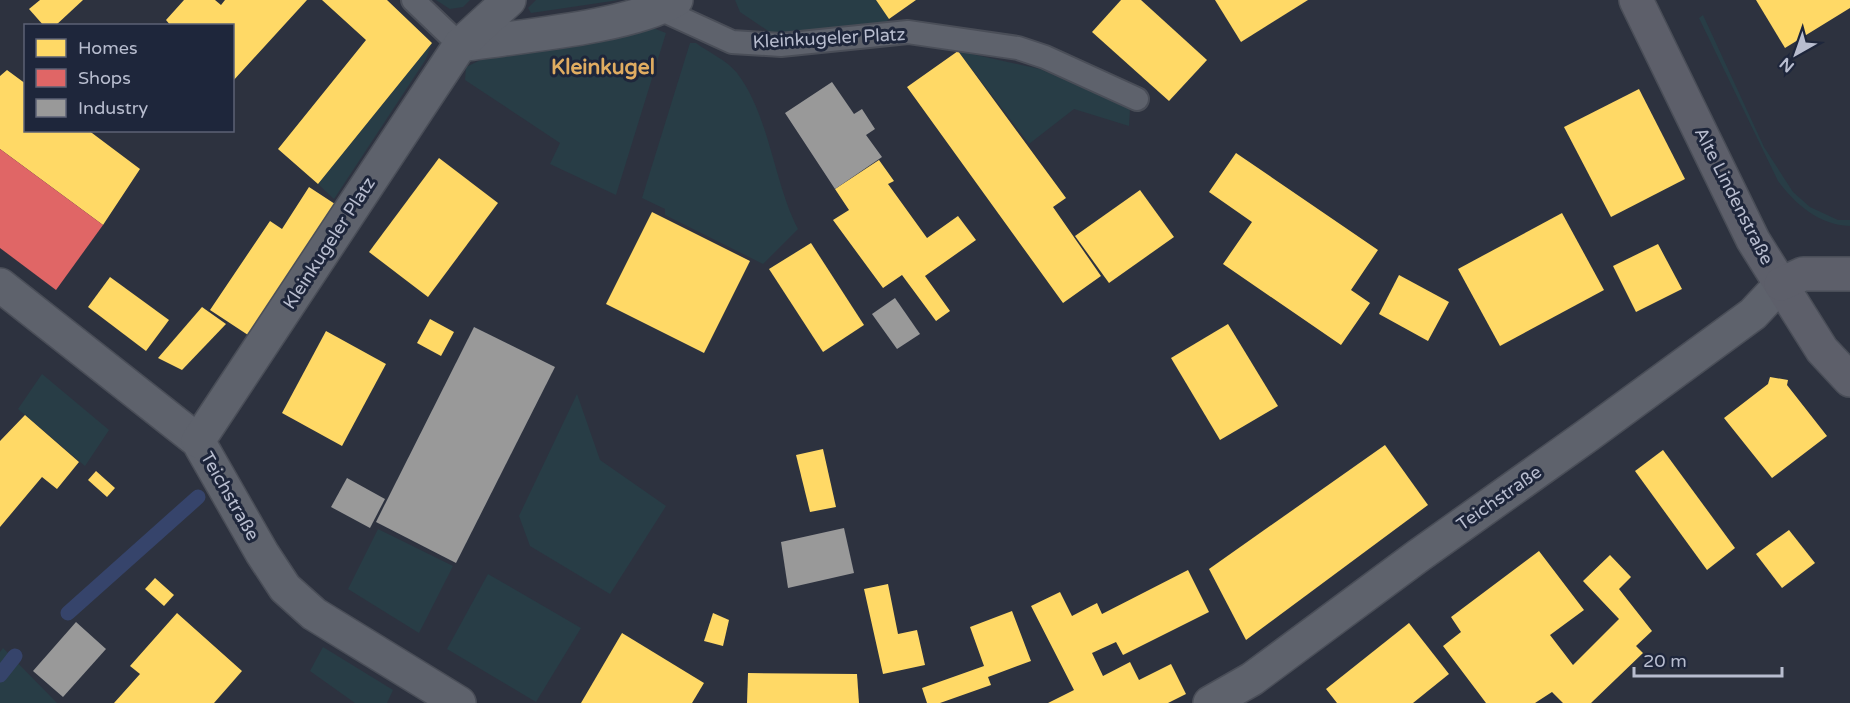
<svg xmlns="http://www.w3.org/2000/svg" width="1850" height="703" font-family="'Varela Round',sans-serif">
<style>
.green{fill:#283d46}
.homes{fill:#ffd966}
.shops{fill:#e06666}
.industry{fill:#999}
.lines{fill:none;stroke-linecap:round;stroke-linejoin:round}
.stream{stroke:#36446b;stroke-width:15}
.lane-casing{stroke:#4a4e58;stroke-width:26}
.street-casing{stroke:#4a4e58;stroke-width:36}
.secondary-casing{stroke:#4a4e58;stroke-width:36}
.lane{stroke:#5e626c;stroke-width:22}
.street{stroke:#5e626c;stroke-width:33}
.secondary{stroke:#5d5f6a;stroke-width:33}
.labels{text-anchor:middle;stroke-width:6;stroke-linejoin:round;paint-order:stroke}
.street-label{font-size:18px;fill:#b8bdcf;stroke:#1e263b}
.quarter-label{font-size:21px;font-weight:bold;fill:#e0ac61;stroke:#1e263b}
</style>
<rect width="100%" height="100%" fill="#2d323f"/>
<g class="green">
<path d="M 436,0 L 470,0 L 463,7 L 450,9 Z"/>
<path d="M 536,0 L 619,0 L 531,13 L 528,8 Z"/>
<path d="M 735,0 L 876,0 L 889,19 L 880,29 L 777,37 L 740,12 Z"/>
<path d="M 1703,15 L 1764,147 L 1793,192 L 1810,207 L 1838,220 L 1850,220 L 1850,226 C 1819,225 1795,204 1778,181 L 1699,18 Z"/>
<path d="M 653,28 L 666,33 L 616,195 L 550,164 L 560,143 L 465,80 L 466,67 L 491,55 Z"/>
<path d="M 432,43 L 426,59 L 334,199 L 318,184 Z"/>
<path d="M 690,43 L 696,43 C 708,52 728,61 737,73 C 769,114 774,183 798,229 L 763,264 L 665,215 L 665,209 L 642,198 Z"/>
<path d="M 958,51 L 1040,69 L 1130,109 L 1129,126 L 1074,109 L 1029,144 Z"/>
<path d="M 42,374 L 109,430 L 85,466 L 18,409 Z"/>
<path d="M 577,394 L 600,460 L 666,506 L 610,594 L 530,546 L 519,516 Z"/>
<path d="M 378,529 L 453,566 L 419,633 L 348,589 Z"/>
<path d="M 488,574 L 581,628 L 536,702 L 447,649 Z"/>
<path d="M 323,647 L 393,690 L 387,703 L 355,703 L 310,671 Z"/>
<path d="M 3,648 L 57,703 L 0,703 L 0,652 Z"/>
</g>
<g class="homes">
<path d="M 40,0 L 83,0 L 55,26 L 44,26 L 29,9 Z"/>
<path d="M 184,0 L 215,0 L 221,5 L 225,0 L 307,0 L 232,82 L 232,26 L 171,26 L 166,20 Z"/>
<path d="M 322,0 L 387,0 L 432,43 L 318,184 L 278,149 L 366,40 Z"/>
<path d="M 876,0 L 916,0 L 889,19 Z"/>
<path d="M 1121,0 L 1141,0 L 1207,60 L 1169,101 L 1092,32 Z"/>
<path d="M 1215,0 L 1308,0 L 1241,42 Z"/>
<path d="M 1756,0 L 1850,0 L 1850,8 L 1785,48 Z"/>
<path d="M 958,51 L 1066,198 L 1053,207 L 1101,276 L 1063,303 L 907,87 Z"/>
<path d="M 7,70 L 26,84 L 26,130 L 88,130 L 140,169 L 103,225 L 0,149 L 0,76 Z"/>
<path d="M 1639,89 L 1685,179 L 1611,217 L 1564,127 Z"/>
<path d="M 1236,153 L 1378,250 L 1351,290 L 1370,303 L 1341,345 L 1223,264 L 1252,222 L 1209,192 Z"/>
<path d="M 439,158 L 498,203 L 428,297 L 369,252 Z"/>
<path d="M 879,160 L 894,181 L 888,184 L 927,238 L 958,216 L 976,240 L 925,276 L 950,311 L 936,321 L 902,275 L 883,288 L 833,220 L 849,210 L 835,189 Z"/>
<path d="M 309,187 L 335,204 L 248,335 L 210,310 L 270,221 L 282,229 Z"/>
<path d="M 1140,190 L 1174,237 L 1109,283 L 1075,236 Z"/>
<path d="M 652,212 L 750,261 L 704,353 L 606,304 Z"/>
<path d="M 1562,213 L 1604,290 L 1500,346 L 1458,269 Z"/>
<path d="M 811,243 L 864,325 L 823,352 L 769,269 Z"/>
<path d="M 1658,244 L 1682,289 L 1636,312 L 1613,266 Z"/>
<path d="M 1399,275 L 1449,302 L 1428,341 L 1379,314 Z"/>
<path d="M 110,277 L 169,320 L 146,351 L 88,307 Z"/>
<path d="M 202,307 L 226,324 L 182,370 L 158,358 Z"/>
<path d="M 430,319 L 454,332 L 441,356 L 417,343 Z"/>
<path d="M 1228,324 L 1278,406 L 1220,440 L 1171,358 Z"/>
<path d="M 326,331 L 386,364 L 342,446 L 282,413 Z"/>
<path d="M 1770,377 L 1788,380 L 1787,385 L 1827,436 L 1772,478 L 1724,418 L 1768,384 Z"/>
<path d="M 25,415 L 79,462 L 57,489 L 42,477 L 0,527 L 0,441 Z"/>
<path d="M 1385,445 L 1428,505 L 1246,640 L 1209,569 Z"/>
<path d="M 823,449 L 836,507 L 810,512 L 796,455 Z"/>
<path d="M 1663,450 L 1735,548 L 1707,570 L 1635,471 Z"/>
<path d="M 96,471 L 115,488 L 107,497 L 88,480 Z"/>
<path d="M 1789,530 L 1815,563 L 1782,588 L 1756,554 Z"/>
<path d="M 1539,551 L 1584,610 L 1550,635 L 1573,665 L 1619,619 L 1583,581 L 1610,555 L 1631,577 L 1619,589 L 1652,631 L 1636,646 L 1643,653 L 1591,703 L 1563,703 L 1552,692 L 1535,703 L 1486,703 L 1443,646 L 1461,632 L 1451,617 Z"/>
<path d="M 1188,570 L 1209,612 L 1123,655 L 1116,642 L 1092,653 L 1103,676 L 1130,662 L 1139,680 L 1171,664 L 1186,694 L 1168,703 L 1048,703 L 1074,690 L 1031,606 L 1060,592 L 1072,616 L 1097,603 L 1102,614 Z"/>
<path d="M 155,578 L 174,595 L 164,606 L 145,589 Z"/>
<path d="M 888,584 L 898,634 L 917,630 L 925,665 L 883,674 L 864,589 Z"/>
<path d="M 1012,611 L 1031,661 L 988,677 L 991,685 L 940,703 L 927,703 L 922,688 L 984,666 L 970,627 Z"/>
<path d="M 177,613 L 242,671 L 214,703 L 114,703 L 140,674 L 130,666 Z"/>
<path d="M 713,613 L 729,620 L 723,646 L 704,641 Z"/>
<path d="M 1409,623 L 1449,674 L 1413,703 L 1337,703 L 1326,689 Z"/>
<path d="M 622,633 L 704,683 L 692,703 L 581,703 Z"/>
<path d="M 748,673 L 857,674 L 859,703 L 747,703 Z"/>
</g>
<path class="shops" d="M 0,149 L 103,225 L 56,290 L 0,248 Z"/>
<g class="industry">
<path d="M 832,82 L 854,114 L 862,109 L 875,129 L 866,135 L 882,157 L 835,189 L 785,113 Z"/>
<path d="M 895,298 L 920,334 L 897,349 L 872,314 Z"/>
<path d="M 474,327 L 555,367 L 456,563 L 376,522 Z"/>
<path d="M 347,478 L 385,499 L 370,528 L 331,507 Z"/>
<path d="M 844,528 L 854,573 L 788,588 L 781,542 Z"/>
<path d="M 76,622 L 106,649 L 63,697 L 33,671 Z"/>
</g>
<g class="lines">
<g class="stream">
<path d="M 68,613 L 198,497"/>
<path d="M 0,675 L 15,656"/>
</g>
<g class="lane-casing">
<g id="lane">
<path d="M 413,0 L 460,45"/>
<path d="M 660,9 L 732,42 L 781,45 L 908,32 L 1018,48 L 1045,57 L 1137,99"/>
</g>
</g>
<g class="street-casing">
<g id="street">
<path d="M 460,45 C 519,36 627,28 676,0"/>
<path d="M 0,285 L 198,441 L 262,553 L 285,588 L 314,614 L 459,703"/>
<path d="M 198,441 L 460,45 L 509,0"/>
<path d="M 1210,703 L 1252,679 L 1418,556 L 1588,435 L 1753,314 L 1781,284"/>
</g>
</g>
<g class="secondary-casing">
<g id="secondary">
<path d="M 1636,0 L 1753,240 L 1822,350 L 1850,380"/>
<path d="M 1781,284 L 1803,274 L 1850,274"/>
</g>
</g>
<use href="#lane" class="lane"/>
<use href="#street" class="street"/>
<use href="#secondary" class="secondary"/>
</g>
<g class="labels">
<g class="street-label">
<text transform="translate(829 38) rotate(-3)" y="6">Kleinkugeler Platz</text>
<text transform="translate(1734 196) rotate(63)" y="6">Alte Lindenstraße</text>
<text transform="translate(329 243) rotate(-57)" y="6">Kleinkugeler Platz</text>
<text transform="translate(230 496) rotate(60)" y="6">Teichstraße</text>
<text transform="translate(1499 498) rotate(-35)" y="6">Teichstraße</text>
</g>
<g class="quarter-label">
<text x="603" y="74">Kleinkugel</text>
</g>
</g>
<rect x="24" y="24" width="210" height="108" fill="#1e263b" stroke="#5c6276" stroke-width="1.5"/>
<rect x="36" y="39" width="30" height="18" fill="#ffd966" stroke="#5c6276" stroke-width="1.5"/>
<text x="78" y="54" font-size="18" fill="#b8bdcf">Homes</text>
<rect x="36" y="69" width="30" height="18" fill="#e06666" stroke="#5c6276" stroke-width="1.5"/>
<text x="78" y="84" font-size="18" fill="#b8bdcf">Shops</text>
<rect x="36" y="99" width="30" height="18" fill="#999999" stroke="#5c6276" stroke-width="1.5"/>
<text x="78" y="114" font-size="18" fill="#b8bdcf">Industry</text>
<g transform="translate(1796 54) rotate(220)" stroke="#1e263b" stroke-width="4.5" paint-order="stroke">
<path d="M0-4.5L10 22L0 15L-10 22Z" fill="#b8bdcf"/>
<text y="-9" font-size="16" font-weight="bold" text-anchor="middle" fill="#b8bdcf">N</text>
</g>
<path d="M1634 667v9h148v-9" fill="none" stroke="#b8bdcf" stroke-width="3"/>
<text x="1643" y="667" font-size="18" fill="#b8bdcf" stroke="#1e263b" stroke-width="4.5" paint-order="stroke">20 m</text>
</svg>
